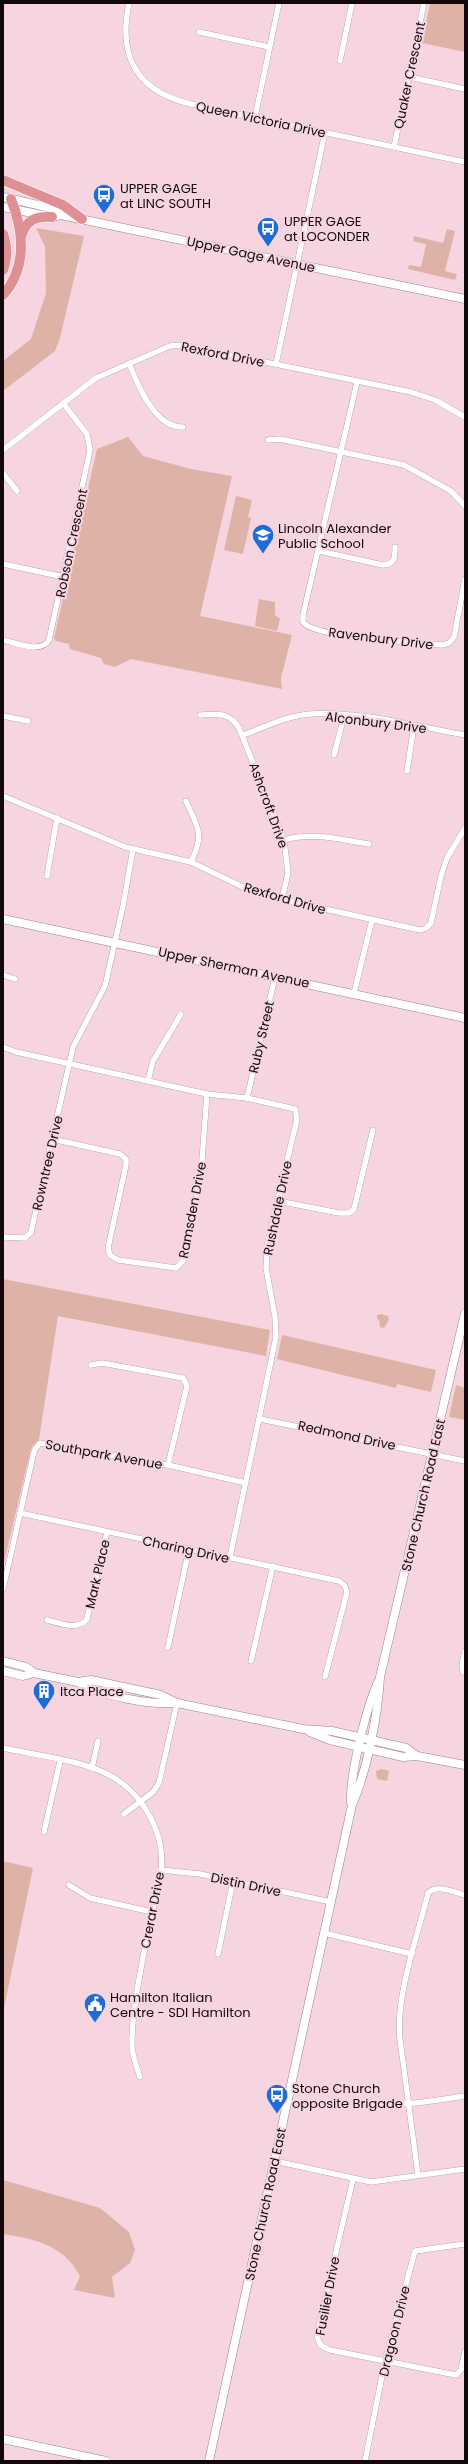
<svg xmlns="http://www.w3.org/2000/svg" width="468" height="2464" font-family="Poppins,sans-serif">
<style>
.green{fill:#deb2a7}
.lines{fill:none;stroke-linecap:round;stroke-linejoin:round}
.minor-casing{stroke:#9e808a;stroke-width:6}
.secondary-casing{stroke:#9e808a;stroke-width:9}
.motorway-casing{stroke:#fff;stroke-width:11}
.minor{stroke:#fff;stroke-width:5.5}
.secondary{stroke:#fff;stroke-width:8}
.motorway{stroke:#df9095;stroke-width:10}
.labels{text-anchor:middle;stroke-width:4;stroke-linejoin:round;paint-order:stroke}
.street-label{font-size:13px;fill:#13090c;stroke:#f6d5e0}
.poi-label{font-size:13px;fill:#13090c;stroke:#f6d5e0;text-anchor:start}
</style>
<rect width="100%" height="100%" fill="#f6d5e0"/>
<g class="green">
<path d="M 430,3 L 465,3 L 465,52 L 422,43 Z"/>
<path d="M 36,228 L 84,236 L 60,338 L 55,351 L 3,391 L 3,361 L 31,339 L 46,293 L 45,247 Z"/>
<path d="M 447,229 L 455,231 L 445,271 L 457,274 L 455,280 L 408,269 L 409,265 L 421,267 L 426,244 L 413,241 L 414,236 L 443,243 Z"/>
<path d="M 128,437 L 143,456 L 191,469 L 232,476 L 200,616 L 292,635 L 281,678 L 282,689 L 131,659 L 115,667 L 104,664 L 101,658 L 70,649 L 69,644 L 56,641 L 54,638 L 97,449 Z"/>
<path d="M 236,496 L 252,500 L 248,517 L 251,518 L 243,554 L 224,550 Z"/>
<path d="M 259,599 L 275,602 L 275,615 L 280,619 L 277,631 L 255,626 Z"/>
<path d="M 3,1279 L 270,1330 L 266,1356 L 58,1316 L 39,1439 L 31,1448 L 3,1567 Z"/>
<path d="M 381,1314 L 388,1316 L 389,1320 L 384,1328 L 380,1327 L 379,1320 L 377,1319 L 377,1315 Z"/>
<path d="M 282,1335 L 436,1370 L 431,1392 L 397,1384 L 396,1388 L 277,1359 Z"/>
<path d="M 456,1385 L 465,1388 L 465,1420 L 449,1417 Z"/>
<path d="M 381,1769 L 389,1771 L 387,1781 L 377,1779 L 376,1771 Z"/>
<path d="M 3,1861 L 33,1868 L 3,2013 Z"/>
<path d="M 3,2180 L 100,2208 L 129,2232 L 135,2250 L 130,2263 L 112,2277 L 115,2298 L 74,2290 L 80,2276 C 64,2245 35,2239 3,2234 Z"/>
</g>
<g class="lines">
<g class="minor-casing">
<g id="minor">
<path d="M 129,3 C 117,60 139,93 195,105 L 465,162"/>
<path d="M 199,32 L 269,47"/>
<path d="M 340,61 L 352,3"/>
<path d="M 409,77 L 465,89"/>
<path d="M 255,117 L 279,3"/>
<path d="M 394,147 L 424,3"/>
<path d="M 129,363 C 137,384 156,429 183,427"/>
<path d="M 276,364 L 325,132"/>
<path d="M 357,382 L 303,615 L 303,622 C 314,638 419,643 442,645 L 449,643 L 454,637 L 465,579"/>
<path d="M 268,440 L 280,439 L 404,465 L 451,491 L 465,506"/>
<path d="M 3,450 L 96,378 L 170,346 L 182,345 L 411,392 L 435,400 L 465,417"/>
<path d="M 3,473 L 17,491"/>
<path d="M 319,551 L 383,565 C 395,564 395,558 395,547"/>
<path d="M 3,564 L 64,577"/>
<path d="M 3,640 C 16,643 41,654 49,640 L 90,450 L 87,434 L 63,403"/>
<path d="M 200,715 C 218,714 229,712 239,728 L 284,840 L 288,873 L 282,899"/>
<path d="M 3,716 L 28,721"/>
<path d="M 243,735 C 265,727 286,716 310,714 C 354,710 420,727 465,735"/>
<path d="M 334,755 L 344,716"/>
<path d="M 407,771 L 414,726"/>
<path d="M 3,796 L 125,847 L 191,862 L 249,890 L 275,898 L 420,930 L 426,928 L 431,923 L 441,876 L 447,858 L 465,828"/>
<path d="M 186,801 C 198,829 205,833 191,862"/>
<path d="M 284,840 C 312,831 341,840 369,844"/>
<path d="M 47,876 L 57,818"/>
<path d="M 3,975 L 15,979"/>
<path d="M 354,993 L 372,920"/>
<path d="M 3,1047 L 16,1052 L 207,1094 L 247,1098 L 295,1109 L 297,1119 L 267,1246 L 266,1268 L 275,1317 L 276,1337 L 230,1557"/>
<path d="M 148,1081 L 153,1061 L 181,1014"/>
<path d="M 247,1098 L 275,977"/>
<path d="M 52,1139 L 120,1154 L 126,1159 L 126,1165 L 108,1248 L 110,1255 L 118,1260 L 176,1268 L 183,1261 L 201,1173 L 207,1094"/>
<path d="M 278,1201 L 339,1213 L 349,1213 L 354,1209 L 373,1130"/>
<path d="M 3,1237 L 25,1238 L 31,1232 L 73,1047 L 105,986 L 123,906 L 133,849"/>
<path d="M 91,1365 L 102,1363 L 183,1378 L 187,1386 L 168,1465"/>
<path d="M 260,1419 L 465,1461"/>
<path d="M 20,1513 L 339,1581 L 345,1586 L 347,1592 L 325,1677"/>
<path d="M 3,1589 L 33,1456 L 35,1449 L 40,1443 L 168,1465 L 246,1483"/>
<path d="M 47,1620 C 59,1623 78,1631 87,1619 L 107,1532"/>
<path d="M 168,1647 L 189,1549"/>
<path d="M 251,1661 L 273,1566"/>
<path d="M 463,1672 L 462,1664 L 465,1651"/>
<path d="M 3,1748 C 35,1755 81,1760 109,1775 C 142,1792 166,1833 161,1871 C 158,1893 151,1915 147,1936 C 141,1969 131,2015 132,2048 C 133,2057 137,2068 140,2077"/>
<path d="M 92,1768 L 98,1741"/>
<path d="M 124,1814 L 153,1792 L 159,1783 L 177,1703"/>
<path d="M 44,1832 L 60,1761"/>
<path d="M 161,1870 L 200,1874 L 331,1902"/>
<path d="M 69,1885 L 90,1898 L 152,1912"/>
<path d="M 324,1933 L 412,1954"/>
<path d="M 218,1954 L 233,1881"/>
<path d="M 371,2102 C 391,2109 442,2099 465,2096"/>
<path d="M 275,2161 L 371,2182 L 465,2169"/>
<path d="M 418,2175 L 400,2039 C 395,1997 418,1935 428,1893 C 438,1884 453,1892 465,1895"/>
<path d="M 353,2179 L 317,2334 C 318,2344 321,2347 330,2350 L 456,2375 L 461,2370 L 465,2351"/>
<path d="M 365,2461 L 385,2361 L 415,2251 L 465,2244"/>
</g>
</g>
<g class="secondary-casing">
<g id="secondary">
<path d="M 3,197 L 55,209 L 61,215"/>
<path d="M 3,207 L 52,217 L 61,215 L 465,299"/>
<path d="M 3,919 L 465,1018"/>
<path d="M 3,1661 L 26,1667 L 34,1673"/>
<path d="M 3,1671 L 23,1676 L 34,1673 L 78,1682 L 91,1680 L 161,1695 L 177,1703 L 303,1729 L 332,1731 L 406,1748 L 417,1756"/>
<path d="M 78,1682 C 101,1696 150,1705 176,1703"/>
<path d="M 310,1732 L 330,1740 L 403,1757 L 417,1756 L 465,1765"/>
<path d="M 351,1802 C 350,1773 366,1709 378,1682"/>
<path d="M 3,2439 L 106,2461"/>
<path d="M 209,2461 L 352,1805 C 367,1771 378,1715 380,1677 L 465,1313"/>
</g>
</g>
<g class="motorway-casing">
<g id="motorway">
<path d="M 3,180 L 63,205 L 82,219"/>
<path d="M 3,234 C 7,247 8,257 3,270"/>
<path d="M 21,237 C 26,220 35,216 52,217"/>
<path d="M 3,295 C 27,268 24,232 11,199"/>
</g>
</g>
<use href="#minor" class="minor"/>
<use href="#secondary" class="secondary"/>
<use href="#motorway" class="motorway"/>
</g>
<defs>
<g id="bus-pin" transform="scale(1.15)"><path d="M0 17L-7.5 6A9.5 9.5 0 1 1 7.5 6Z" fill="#206cd7" stroke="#f6d5e0"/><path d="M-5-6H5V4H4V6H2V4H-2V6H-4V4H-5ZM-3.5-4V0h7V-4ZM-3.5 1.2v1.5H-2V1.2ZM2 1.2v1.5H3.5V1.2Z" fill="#fff"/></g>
<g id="school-pin" transform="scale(1.15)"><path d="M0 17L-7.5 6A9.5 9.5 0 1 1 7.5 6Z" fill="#206cd7" stroke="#f6d5e0"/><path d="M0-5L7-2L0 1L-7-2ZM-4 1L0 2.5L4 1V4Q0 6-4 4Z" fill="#fff"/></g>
<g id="building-pin" transform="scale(1.15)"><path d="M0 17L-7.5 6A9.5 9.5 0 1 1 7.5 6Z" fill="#206cd7" stroke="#f6d5e0"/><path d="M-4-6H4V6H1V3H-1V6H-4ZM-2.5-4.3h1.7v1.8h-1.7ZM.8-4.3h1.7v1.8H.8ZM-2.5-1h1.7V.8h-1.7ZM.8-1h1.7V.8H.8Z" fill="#fff"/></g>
<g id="civic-pin" transform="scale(1.15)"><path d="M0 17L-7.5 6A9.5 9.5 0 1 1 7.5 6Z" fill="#206cd7" stroke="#f6d5e0"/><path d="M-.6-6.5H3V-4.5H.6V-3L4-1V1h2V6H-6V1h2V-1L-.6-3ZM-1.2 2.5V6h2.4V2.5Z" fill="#fff"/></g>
</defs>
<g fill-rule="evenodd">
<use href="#bus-pin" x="104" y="195"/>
<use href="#bus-pin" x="268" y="228"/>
<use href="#school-pin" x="263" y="535"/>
<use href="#building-pin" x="44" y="1691"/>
<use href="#civic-pin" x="95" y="2004"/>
<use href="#bus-pin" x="277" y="2095"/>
</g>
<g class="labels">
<g class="street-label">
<text transform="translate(409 75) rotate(-78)" y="5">Quaker Crescent</text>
<text transform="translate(261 119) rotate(12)" y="5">Queen Victoria Drive</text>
<text transform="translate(251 254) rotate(12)" y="5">Upper Gage Avenue</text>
<text transform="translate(223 354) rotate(11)" y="5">Rexford Drive</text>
<text transform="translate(71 543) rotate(-78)" y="5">Robson Crescent</text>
<text transform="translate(381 638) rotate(7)" y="5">Ravenbury Drive</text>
<text transform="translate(376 722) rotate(7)" y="5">Alconbury Drive</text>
<text transform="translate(269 805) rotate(70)" y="5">Ashcroft Drive</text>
<text transform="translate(285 898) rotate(16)" y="5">Rexford Drive</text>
<text transform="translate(234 967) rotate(12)" y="5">Upper Sherman Avenue</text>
<text transform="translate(261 1037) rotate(-77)" y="5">Ruby Street</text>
<text transform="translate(47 1163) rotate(-77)" y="5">Rowntree Drive</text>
<text transform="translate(277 1208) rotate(-78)" y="5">Rushdale Drive</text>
<text transform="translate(192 1210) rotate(-79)" y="5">Ramsden Drive</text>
<text transform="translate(347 1435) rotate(12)" y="5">Redmond Drive</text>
<text transform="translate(104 1454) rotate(10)" y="5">Southpark Avenue</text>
<text transform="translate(423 1495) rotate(-77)" y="5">Stone Church Road East</text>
<text transform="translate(186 1549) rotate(12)" y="5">Charing Drive</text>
<text transform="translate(97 1574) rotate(-77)" y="5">Mark Place</text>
<text transform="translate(246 1884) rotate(12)" y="5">Distin Drive</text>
<text transform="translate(152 1910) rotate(-79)" y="5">Crerar Drive</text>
<text transform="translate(265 2204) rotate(-78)" y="5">Stone Church Road East</text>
<text transform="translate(327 2296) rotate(-79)" y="5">Fusilier Drive</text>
<text transform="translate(394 2331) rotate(-76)" y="5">Dragoon Drive</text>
</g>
<g class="poi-label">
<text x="120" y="193">UPPER GAGE<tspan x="120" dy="15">at LINC SOUTH</tspan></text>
<text x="284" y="226">UPPER GAGE<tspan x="284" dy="15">at LOCONDER</tspan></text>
<text x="278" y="533">Lincoln Alexander<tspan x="278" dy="15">Public School</tspan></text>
<text x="60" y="1696">Itca Place</text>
<text x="110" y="2002">Hamilton Italian<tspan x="110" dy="15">Centre - SDI Hamilton</tspan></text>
<text x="292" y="2093">Stone Church<tspan x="292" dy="15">opposite Brigade</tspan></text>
</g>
</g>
<rect width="468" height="2464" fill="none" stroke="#13090c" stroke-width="8"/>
</svg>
